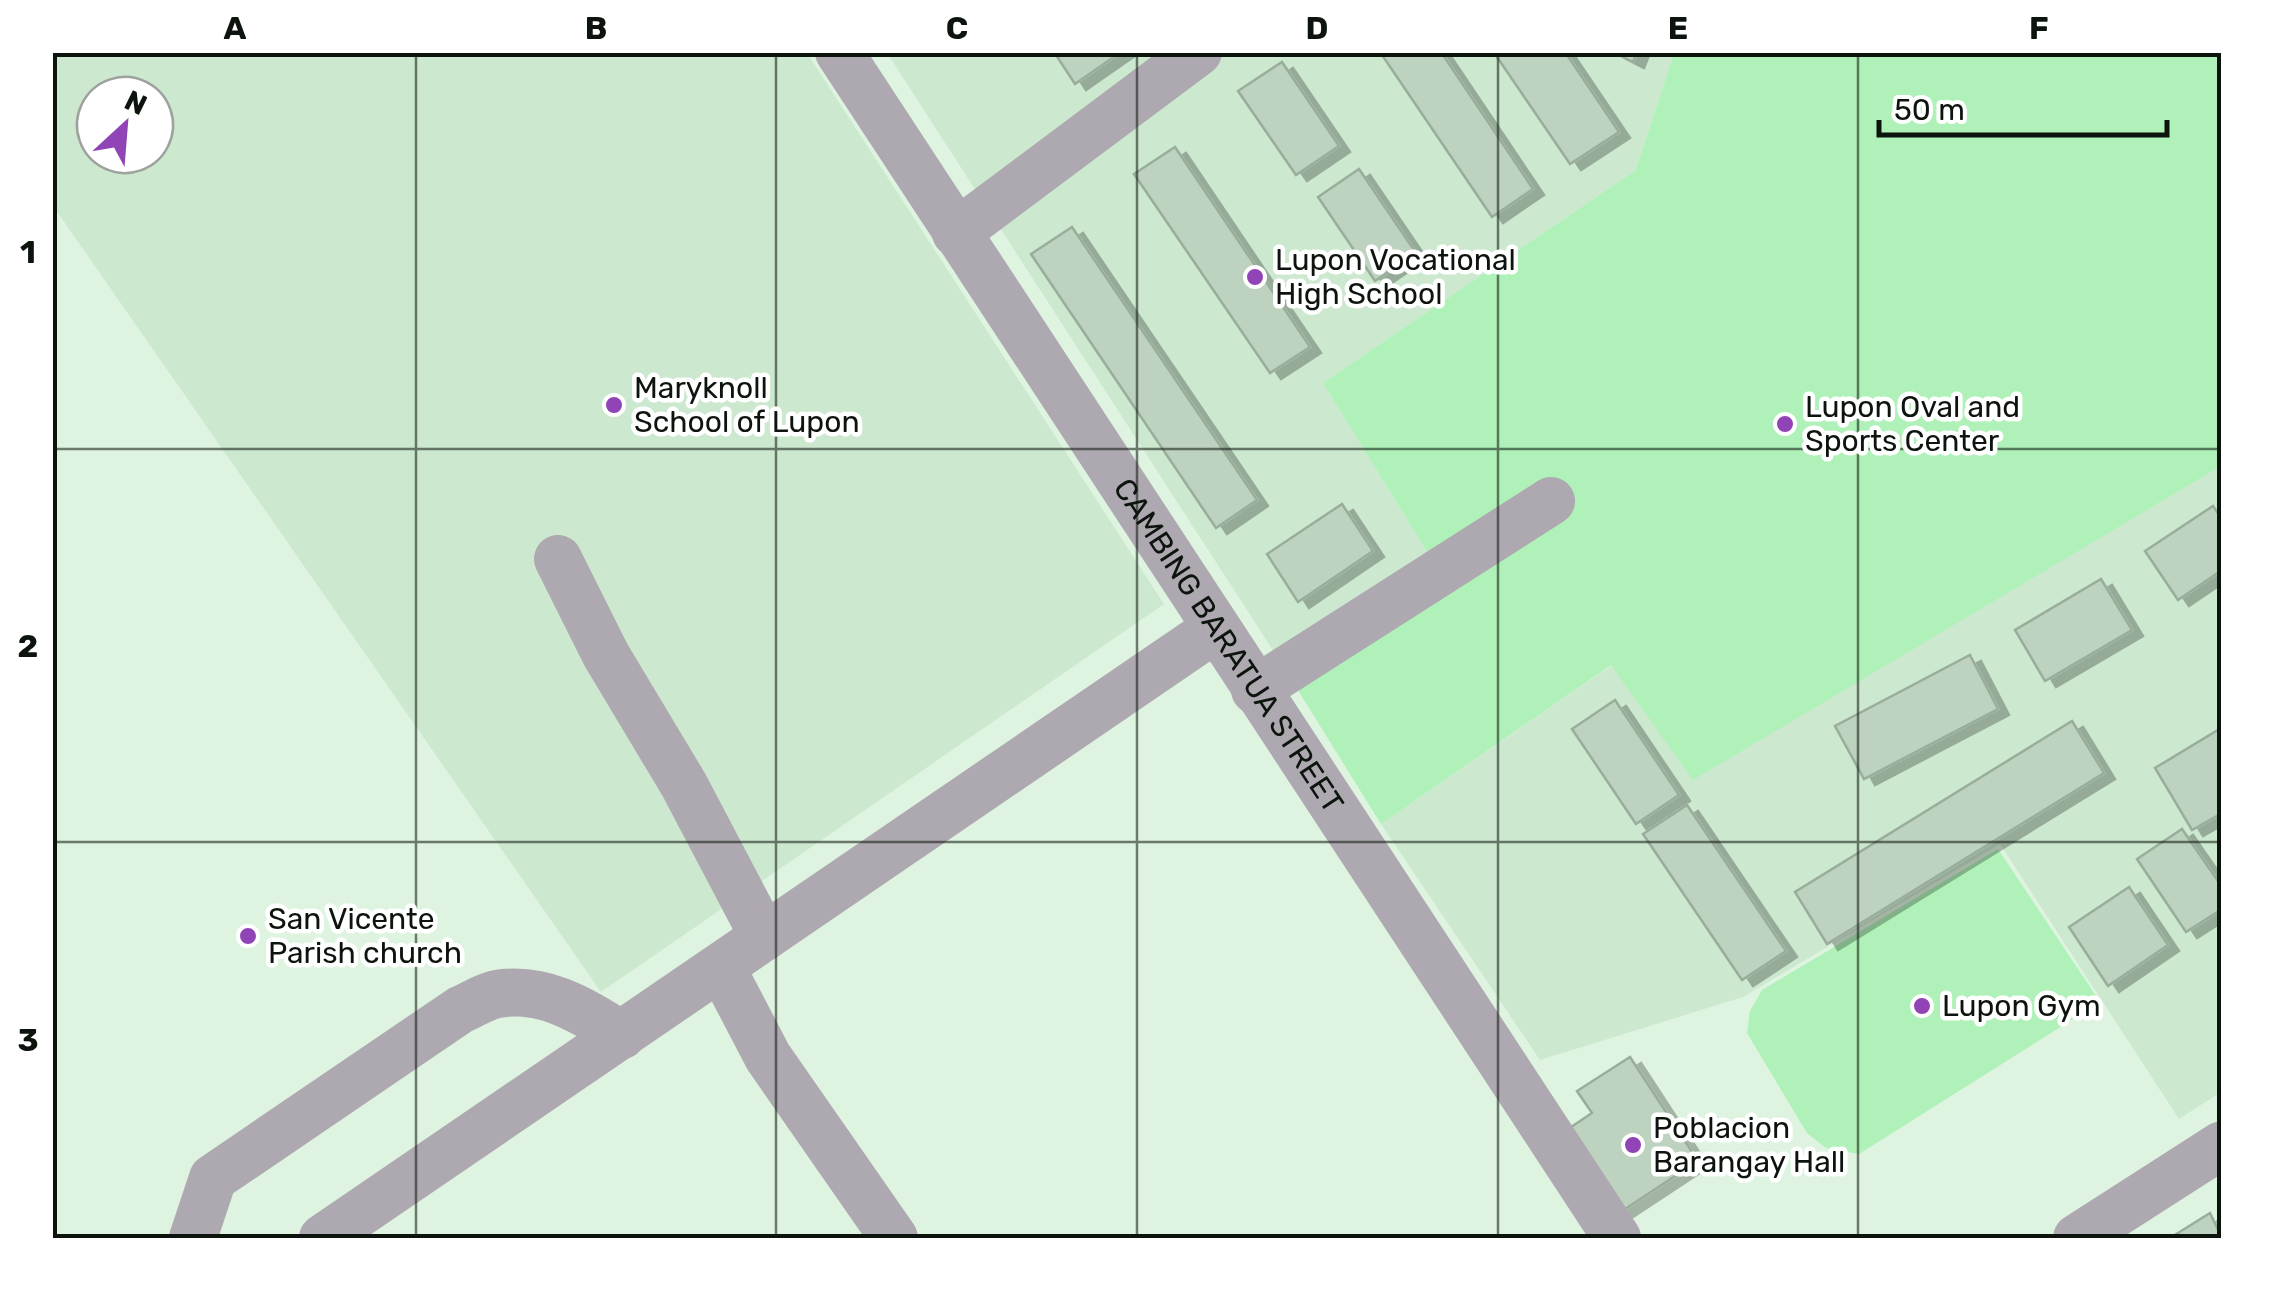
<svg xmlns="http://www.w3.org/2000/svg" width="2274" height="1291" font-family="Rubik,sans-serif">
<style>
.built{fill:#cce8cf;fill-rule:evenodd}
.green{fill:#aff1b8}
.building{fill:#bdd2bf;stroke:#99ad9b;stroke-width:2.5;filter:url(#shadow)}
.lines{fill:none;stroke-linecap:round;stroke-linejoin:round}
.minor{stroke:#aea8b1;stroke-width:48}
.grid{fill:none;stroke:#0c140d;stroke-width:2.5;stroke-opacity:0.55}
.poi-dot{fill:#9144b6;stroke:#fff;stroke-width:4}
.labels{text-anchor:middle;stroke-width:9;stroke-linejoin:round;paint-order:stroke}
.poi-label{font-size:30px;fill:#0c140d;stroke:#fff;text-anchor:start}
.street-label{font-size:30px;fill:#0c140d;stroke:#fff}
.neatline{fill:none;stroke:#0c140d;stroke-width:4}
.grid-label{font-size:32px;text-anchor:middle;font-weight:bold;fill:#0c140d}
</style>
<defs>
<filter id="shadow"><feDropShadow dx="11" dy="6" stdDeviation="0" flood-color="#0004"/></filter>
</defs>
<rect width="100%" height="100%" fill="#def4e0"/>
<g class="built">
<path d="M 52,53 L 807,53 L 1164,604 L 601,992 L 53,206 ZM 95,95 L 155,95 L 155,155 L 95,155 Z"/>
<path d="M 887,53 L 1674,53 L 1636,170 L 1323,383 L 1428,553 L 1276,655 Z"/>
<path d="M 2221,466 L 2221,1092 L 2179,1119 L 2000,844 L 1743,997 L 1540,1060 L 1381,824 L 1612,665 L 1693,779 Z"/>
</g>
<g class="green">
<path d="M 1674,53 L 2221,53 L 2221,466 L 1693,780 L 1611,665 L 1381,824 L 1276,655 L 1428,553 L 1323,383 L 1636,170 Z"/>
<path d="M 1998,849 L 2100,1002 L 1859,1154 L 1826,1148 L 1807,1133 L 1747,1033 L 1750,1011 L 1762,990 Z"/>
</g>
<g class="building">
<path d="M 1054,52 L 1121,52 L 1075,84 Z"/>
<path d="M 1380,52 L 1441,52 L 1533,189 L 1492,217 Z"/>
<path d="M 1504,52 L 1565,52 L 1619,132 L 1570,164 L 1497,57 Z"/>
<path d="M 1613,52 L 1637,52 L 1633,62 Z"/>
<path d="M 1282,62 L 1339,146 L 1296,175 L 1238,91 Z"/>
<path d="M 1175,147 L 1310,347 L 1270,373 L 1134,174 Z"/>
<path d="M 1359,169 L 1416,253 L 1375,281 L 1318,197 Z"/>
<path d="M 1072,227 L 1257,500 L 1216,528 L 1031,254 Z"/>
<path d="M 1342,504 L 1373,551 L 1298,602 L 1267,554 Z"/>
<path d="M 2213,506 L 2222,519 L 2222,570 L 2178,600 L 2145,551 Z"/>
<path d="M 2101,579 L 2132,630 L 2045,681 L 2015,630 Z"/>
<path d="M 1970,655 L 1998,709 L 1864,779 L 1835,726 Z"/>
<path d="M 1615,700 L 1679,795 L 1636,824 L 1572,729 Z"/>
<path d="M 2072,721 L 2104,773 L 1827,944 L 1795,892 Z"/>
<path d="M 2218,730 L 2222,735 L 2222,813 L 2192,830 L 2155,768 Z"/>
<path d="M 1687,805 L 1786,951 L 1742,980 L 1643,834 Z"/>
<path d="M 2182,829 L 2222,887 L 2222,909 L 2186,932 L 2137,859 Z"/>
<path d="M 2129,887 L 2168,945 L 2108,986 L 2069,927 Z"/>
<path d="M 1630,1057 L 1698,1161 L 1622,1211 L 1568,1129 L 1592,1113 L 1577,1091 Z"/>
<path d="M 2210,1213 L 2222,1238 L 2170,1238 Z"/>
</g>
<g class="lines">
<g class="minor">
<path id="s1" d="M 839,52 L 1617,1238"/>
<path d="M 956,233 L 1198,52"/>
<path d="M 558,559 L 606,655 L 684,785 L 764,937"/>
<path d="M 1255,690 L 1551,501"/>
<path d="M 721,967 L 768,1057 L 894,1238"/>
<path d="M 193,1238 L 213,1178 L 460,1010 C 472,1005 485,996 497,994 C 545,986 583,1011 622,1035"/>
<path d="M 323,1238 L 1215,629"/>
<path d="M 2077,1238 L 2222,1145"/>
</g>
</g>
<path class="grid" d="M 416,52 L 416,1238M 776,52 L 776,1238M 1137,52 L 1137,1238M 1498,52 L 1498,1238M 1858,52 L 1858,1238M 52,449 L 2222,449M 52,842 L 2222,842"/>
<g class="poi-dot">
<circle cx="1255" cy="277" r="10"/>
<circle cx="614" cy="405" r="10"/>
<circle cx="1785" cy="424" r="10"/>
<circle cx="248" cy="936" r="10"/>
<circle cx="1922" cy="1006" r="10"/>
<circle cx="1633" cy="1145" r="10"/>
</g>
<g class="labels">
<g class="poi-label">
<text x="1275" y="270">Lupon Vocational<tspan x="1275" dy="34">High School</tspan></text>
<text x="634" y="398">Maryknoll<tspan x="634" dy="34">School of Lupon</tspan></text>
<text x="1805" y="417">Lupon Oval and<tspan x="1805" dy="34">Sports Center</tspan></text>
<text x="268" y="929">San Vicente<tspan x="268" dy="34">Parish church</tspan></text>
<text x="1942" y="1016">Lupon Gym</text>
<text x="1653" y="1138">Poblacion<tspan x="1653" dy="34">Barangay Hall</tspan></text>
</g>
<g class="street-label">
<text dy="10" stroke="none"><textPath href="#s1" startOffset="710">CAMBING BARATUA STREET</textPath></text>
</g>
</g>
<rect width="2274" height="1291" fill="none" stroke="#ffffff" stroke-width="110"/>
<g transform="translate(125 125) rotate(26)"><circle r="48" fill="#ffffff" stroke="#9ea19e" stroke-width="2.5"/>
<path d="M0-8L18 38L0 25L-18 38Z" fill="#9144b6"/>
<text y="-15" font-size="28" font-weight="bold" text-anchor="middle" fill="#0c140d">N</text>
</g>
<path d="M1879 120v15h288v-15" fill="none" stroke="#0c140d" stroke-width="5"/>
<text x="1894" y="120" font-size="30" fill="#0c140d" stroke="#ffffff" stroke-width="8" paint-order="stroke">50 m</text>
<rect x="55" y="55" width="2164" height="1181" class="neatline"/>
<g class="grid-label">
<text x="235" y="39">A</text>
<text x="596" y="39">B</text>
<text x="957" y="39">C</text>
<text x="1317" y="39">D</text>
<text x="1678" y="39">E</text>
<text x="2039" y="39">F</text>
<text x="28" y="263">1</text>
<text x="28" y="657">2</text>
<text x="28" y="1051">3</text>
</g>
</svg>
